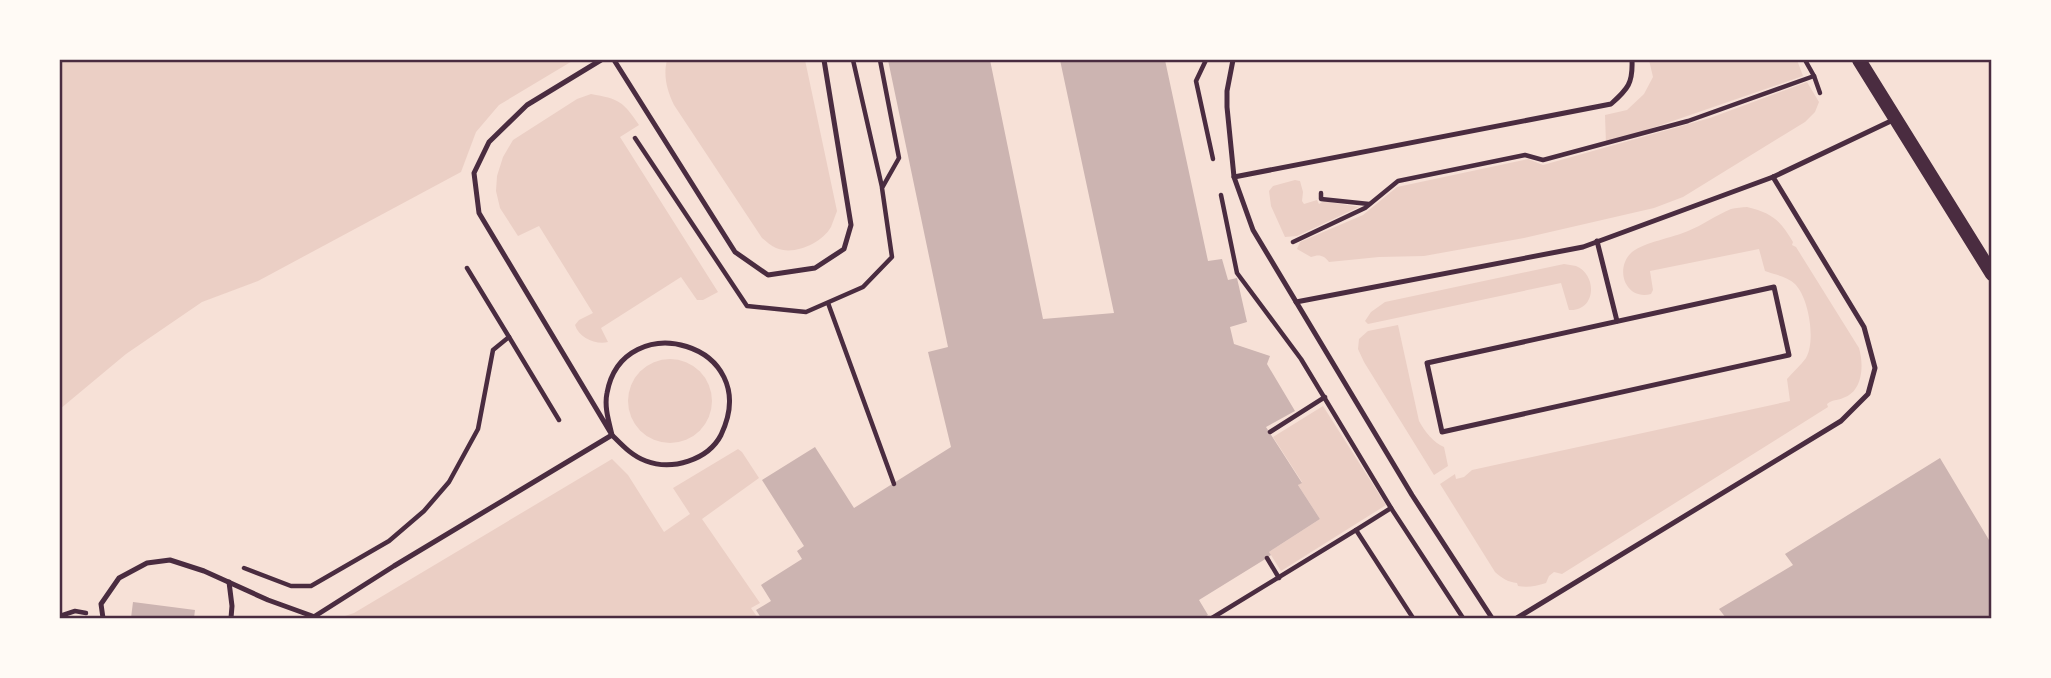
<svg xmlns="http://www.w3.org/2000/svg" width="2051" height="678" font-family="Rubik,sans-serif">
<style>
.green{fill:#ebcfc5}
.building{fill:#ccb4b1}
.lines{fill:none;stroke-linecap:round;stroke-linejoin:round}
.path{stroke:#4a2c40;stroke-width:4.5}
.service{stroke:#4a2c40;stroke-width:5}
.secondary{stroke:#4a2c40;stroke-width:14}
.neatline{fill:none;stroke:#4a2c40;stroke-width:2.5}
</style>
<rect width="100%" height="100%" fill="#f7e1d7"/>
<g class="green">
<path d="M 60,60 L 574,60 L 499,105 L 476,132 L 461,172 L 258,281 L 202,302 L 126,354 L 60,409 Z"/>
<path d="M 667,60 L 805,60 L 837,211 C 835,216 833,222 831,227 C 822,243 794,256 776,248 C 771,246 766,241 762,238 L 674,105 C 667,90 663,76 667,60 Z"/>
<path d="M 1649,60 L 1797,60 L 1803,76 L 1606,144 L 1605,115 L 1627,110 L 1644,94 L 1653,77 Z"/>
<path d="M 1807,82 L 1819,102 L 1815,112 L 1805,122 L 1683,197 L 1654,208 L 1524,238 L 1424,256 L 1379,257 L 1329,262 C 1324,255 1319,254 1311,257 L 1297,249 L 1300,242 L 1363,215 L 1397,187 L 1528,159 L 1543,165 L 1710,118 Z"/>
<path d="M 591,94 C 619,99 623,101 639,125 L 620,137 L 718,292 L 703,300 L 697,300 L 681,277 L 601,328 L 608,342 C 596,345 579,338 575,325 L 579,320 L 593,313 L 539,226 L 518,236 L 500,208 L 496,191 L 497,176 L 503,157 L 513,140 L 577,99 Z"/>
<path d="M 1295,180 L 1300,181 L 1303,192 L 1302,201 L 1304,204 L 1317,200 L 1319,204 L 1324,201 L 1359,207 L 1297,236 L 1285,237 L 1271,206 L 1269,191 L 1273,186 Z"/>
<path d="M 1747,207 C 1772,213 1780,220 1793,242 L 1792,245 L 1796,247 L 1859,348 C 1864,365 1863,392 1843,398 C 1836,401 1833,399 1827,404 L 1828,407 L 1562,574 L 1554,572 L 1549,576 L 1546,583 C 1536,586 1528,588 1518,586 L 1517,583 C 1508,582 1503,579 1495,572 L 1440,484 L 1455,474 L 1456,479 L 1464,477 L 1472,470 L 1790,401 L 1787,379 C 1793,372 1801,365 1806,358 C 1816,341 1809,298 1795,284 C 1787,276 1775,275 1765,271 L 1759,249 L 1650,271 L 1653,290 L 1651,294 C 1625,301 1614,268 1632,252 C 1645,242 1672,238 1688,231 C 1703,225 1716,215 1731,209 C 1736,208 1742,207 1747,207 Z"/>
<path d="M 1564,264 C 1568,265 1572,265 1576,266 C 1598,275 1596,312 1569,310 L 1561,283 L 1368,324 L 1365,321 L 1371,312 L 1385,302 Z"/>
<path d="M 1398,325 L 1419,421 C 1425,432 1433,442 1444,447 L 1448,466 L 1434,475 L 1364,362 L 1358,349 L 1359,339 L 1368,331 Z"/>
<circle cx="670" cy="401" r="42"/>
<path d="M 1323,406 L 1386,505 L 1281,571 L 1269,552 L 1320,519 L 1298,485 L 1302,482 L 1273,437 Z"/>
<path d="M 738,449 L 742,452 L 759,478 L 702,519 L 760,603 L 751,608 L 758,618 L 339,618 L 354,613 L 612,459 L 628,475 L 664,532 L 690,514 L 673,488 Z"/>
</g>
<g class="building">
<path d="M 888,60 L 990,60 L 1043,319 L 1114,313 L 1060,60 L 1165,60 L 1208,261 L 1222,259 L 1228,280 L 1237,278 L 1247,322 L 1230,327 L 1234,344 L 1270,356 L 1267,364 L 1295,411 L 1266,427 L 1302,483 L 1298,485 L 1320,519 L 1269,552 L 1271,555 L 1267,558 L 1199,600 L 1208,615 L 1203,618 L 761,618 L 756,610 L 771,601 L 761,585 L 802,559 L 797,551 L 804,546 L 762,480 L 815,447 L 854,508 L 951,447 L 928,352 L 948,347 Z"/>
<path d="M 1940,458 L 1992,545 L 1992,615 L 1985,618 L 1726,618 L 1719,609 L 1793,565 L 1785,554 Z"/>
<path d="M 133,602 L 195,610 L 194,618 L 131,618 Z"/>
</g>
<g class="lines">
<g class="path">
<path d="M 853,60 L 882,187"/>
<path d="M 1206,60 L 1196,81 L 1213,159"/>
<path d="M 1814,76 L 1820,93"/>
<path d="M 635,138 L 747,306 L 806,312 L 863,287 L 892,257 L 882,188 L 899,158 L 880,60"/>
<path d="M 1321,193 L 1321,199 L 1369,204"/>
<path d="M 1221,195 L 1237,273 L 1301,359 L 1391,508 L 1463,618"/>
<path d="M 1293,242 L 1365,208 L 1398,181 L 1525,155 L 1543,160 L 1688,121 L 1814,76 L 1805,60"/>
<path d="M 467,268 L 509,337"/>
<path d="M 828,303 L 894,484"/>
<path d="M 1270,432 L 1325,397"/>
<path d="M 1356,530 L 1391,508"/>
<path d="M 1267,558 L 1279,578"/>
<path d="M 244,568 L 291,586 L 311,586 L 389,541 L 424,511 L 449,482 L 478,429 L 493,350 L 509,337 L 559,420"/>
<path d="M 60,616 L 75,611 L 86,613"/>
<path d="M 1212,618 L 1356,530 L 1413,618"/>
</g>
<g class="service">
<path d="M 601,60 L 527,105 L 489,142 L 474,173 L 479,213 L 612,435 C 622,445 632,456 646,461 C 672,471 708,460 721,435 C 765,343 623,305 607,393 C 604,407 609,422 612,435"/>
<path d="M 614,60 L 735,252 L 768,275 L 815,268 L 844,249 L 851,225 L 824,60"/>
<path d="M 1233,60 L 1227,91 L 1227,107 L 1234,177 L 1253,230 L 1412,495 L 1492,618"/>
<path d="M 1234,177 L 1611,104 C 1628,89 1633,83 1632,60"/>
<path d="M 1597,241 L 1617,321"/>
<path d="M 1774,287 L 1789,355 L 1442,432 L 1427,363 Z"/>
<path d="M 1296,302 L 1583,247 L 1773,177 L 1893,120"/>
<path d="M 229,582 L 232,606 L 231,618"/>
<path d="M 103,618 L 101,604 L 119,578 L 147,563 L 170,560 L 204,571 L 268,600 L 315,617"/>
<path d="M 312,618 L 394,566 L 612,435"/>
<path d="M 1517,618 L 1841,421 L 1868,394 L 1875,368 L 1864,327 L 1773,177"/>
</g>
<path class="secondary" d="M 1859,60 L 1992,274"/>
</g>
<rect width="2051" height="678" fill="none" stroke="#fffaf5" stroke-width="122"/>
<rect x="61" y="61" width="1929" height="556" class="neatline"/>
</svg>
